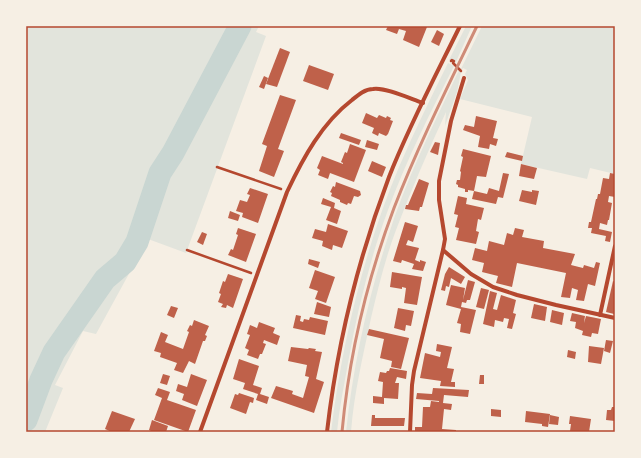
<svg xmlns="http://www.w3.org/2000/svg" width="641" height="458" font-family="'PT Sans Narrow',sans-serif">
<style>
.green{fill:#e2e4dc}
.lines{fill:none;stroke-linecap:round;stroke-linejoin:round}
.river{stroke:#c9d6d2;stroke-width:23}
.building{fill:#bf614a}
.path{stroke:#b5482f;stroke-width:2.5}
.minor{stroke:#b5482f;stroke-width:4}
.rail{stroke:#cf8b77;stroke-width:3}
.neatline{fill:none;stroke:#b5482f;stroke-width:1.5}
</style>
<rect width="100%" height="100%" fill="#f6efe4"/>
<g class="green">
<path d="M 26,26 L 259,26 L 256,32 L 266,36 L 186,253 L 148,239 L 96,334 L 83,331 L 55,385 L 63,388 L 45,432 L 26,432 Z"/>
<path d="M 466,26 L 472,26 L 455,64 L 455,61 L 449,60 Z"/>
<path d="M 482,26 L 615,26 L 615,174 L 590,168 L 587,179 L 521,164 L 532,117 L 460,99 L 468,80 L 465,74 L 467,70 L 463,68 L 462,70 L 461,69 Z"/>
<path d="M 448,63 L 454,66 C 430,113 406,161 388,210 C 370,259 357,311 348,363 C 344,386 339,409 337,432 L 331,432 C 342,343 364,250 399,167 C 414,132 431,97 448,63 Z"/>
<path d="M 459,70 L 461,72 L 457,92 L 445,126 L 446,112 C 428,151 411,190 396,230 C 385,259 378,289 371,318 C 363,356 354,393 351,432 L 346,432 C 353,367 367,302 387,240 C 405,181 433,126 459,70 Z"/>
</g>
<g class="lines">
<path class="river" d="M 26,420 L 41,380 L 54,352 L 105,279 L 125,262 L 137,242 L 160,173 L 173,153 L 240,26"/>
</g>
<g class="building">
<path d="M 388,26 L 424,26 L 427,27 L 419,47 L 403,40 L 406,31 L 399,29 L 397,34 L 386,30 Z"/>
<path d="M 437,30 L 444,34 L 439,46 L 431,42 Z"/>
<path d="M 280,48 L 290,52 L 277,87 L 266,84 Z"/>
<path d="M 309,65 L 334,74 L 328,90 L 303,81 Z"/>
<path d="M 264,76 L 268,78 L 264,89 L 259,87 Z"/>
<path d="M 280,95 L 296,100 L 278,149 L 284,151 L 274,177 L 259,171 L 267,146 L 262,144 Z"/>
<path d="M 366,113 L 377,118 L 379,115 L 386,118 L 387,116 L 391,118 L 390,120 L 393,121 L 388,134 L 386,136 L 379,133 L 378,136 L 372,133 L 374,128 L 362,123 Z"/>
<path d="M 476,116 L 497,121 L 493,138 L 498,139 L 496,146 L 490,144 L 489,149 L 478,147 L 480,136 L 463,130 L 465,125 L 474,127 Z"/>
<path d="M 341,133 L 361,140 L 359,145 L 339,138 Z"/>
<path d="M 367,140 L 379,144 L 377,150 L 365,147 Z"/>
<path d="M 435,142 L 440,143 L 438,155 L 430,152 Z"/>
<path d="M 350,144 L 366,150 L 354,182 L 330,173 L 328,179 L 318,175 L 320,170 L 317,168 L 322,156 L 343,164 L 343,163 L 341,162 L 345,152 L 347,153 Z"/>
<path d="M 463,149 L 491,156 L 486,177 L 477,176 L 474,191 L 468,190 L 468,192 L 465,192 L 465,189 L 458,187 L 458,185 L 456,184 L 457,180 L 460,180 L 461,172 L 460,171 L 463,157 L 461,156 Z"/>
<path d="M 507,152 L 523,156 L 522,161 L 505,157 Z"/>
<path d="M 372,161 L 386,167 L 382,177 L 368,171 Z"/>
<path d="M 521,164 L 537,168 L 534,179 L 519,176 Z"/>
<path d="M 503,173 L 509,174 L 503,198 L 498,197 L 496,204 L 472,199 L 474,191 L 487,194 L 489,188 L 499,191 Z"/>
<path d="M 610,173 L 615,174 L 615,197 L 609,196 L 608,202 L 612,203 L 609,220 L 608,220 L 607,225 L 600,223 L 599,229 L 612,232 L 610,242 L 605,241 L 606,236 L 591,233 L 592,228 L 588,228 L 589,222 L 591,222 L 596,199 L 597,199 L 598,194 L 600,194 L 603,178 L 609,179 Z"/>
<path d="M 419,179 L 429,183 L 422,207 L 420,207 L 419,211 L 405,209 L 406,205 L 408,205 Z"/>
<path d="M 336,182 L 360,191 L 361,195 L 358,197 L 354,196 L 351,204 L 348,203 L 347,205 L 340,202 L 340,200 L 331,196 L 332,193 L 330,192 L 333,186 L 335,187 Z"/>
<path d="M 250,188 L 268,194 L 258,223 L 242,217 L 243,213 L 236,211 L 240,200 L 247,202 L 250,195 L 247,194 Z"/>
<path d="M 522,190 L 532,192 L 532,190 L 539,191 L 536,205 L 519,201 Z"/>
<path d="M 458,196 L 467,198 L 466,204 L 484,208 L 481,220 L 478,219 L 476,231 L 479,232 L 476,244 L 456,240 L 459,228 L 455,227 L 458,215 L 454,214 Z"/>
<path d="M 323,198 L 335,203 L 334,208 L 341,211 L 337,224 L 326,220 L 331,207 L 321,204 Z"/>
<path d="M 230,211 L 240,215 L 238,221 L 228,218 Z"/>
<path d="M 405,222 L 418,226 L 413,242 L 408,240 L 406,245 L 419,248 L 415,260 L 420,262 L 420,260 L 426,262 L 423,271 L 412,269 L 414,264 L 402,260 L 401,263 L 393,261 Z"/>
<path d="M 328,224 L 348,231 L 342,248 L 333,245 L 332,250 L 322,246 L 323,241 L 312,238 L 315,229 L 326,232 Z"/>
<path d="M 238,228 L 256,234 L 246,262 L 228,255 L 231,249 L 233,250 L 238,235 L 236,234 Z"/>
<path d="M 515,228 L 524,230 L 522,237 L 544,241 L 543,248 L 575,254 L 571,265 L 583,268 L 584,265 L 594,268 L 596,262 L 600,263 L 595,286 L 588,284 L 584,301 L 576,300 L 578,290 L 572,288 L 570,298 L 561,297 L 566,273 L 517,263 L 512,287 L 496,283 L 498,276 L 482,272 L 484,263 L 472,260 L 475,248 L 487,251 L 489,241 L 504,245 L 507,233 L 513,235 Z"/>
<path d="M 202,232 L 207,234 L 203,245 L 197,242 Z"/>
<path d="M 309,259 L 320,262 L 318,268 L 308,264 Z"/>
<path d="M 449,267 L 465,277 L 461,284 L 451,278 L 449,287 L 446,286 L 445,291 L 441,290 L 445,274 Z"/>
<path d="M 315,270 L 335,277 L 326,303 L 315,299 L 318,291 L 309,288 Z"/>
<path d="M 392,272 L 422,277 L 417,305 L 404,303 L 406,288 L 402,287 L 402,289 L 390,287 Z"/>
<path d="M 228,274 L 243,279 L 233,308 L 227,305 L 226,308 L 221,307 L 223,304 L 218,302 L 221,294 L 219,293 L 223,281 L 225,282 Z"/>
<path d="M 468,280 L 475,282 L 470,300 L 467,300 L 466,303 L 462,302 L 461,307 L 476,310 L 470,334 L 460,332 L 461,324 L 457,323 L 461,309 L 446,305 L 451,285 L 465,288 L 463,300 Z"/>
<path d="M 613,281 L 615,282 L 614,314 L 606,312 Z"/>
<path d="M 481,288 L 489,290 L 484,309 L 476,307 Z"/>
<path d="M 490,291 L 497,293 L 493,309 L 497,310 L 501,295 L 516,300 L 513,313 L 516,314 L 512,329 L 507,328 L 509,319 L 504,318 L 503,322 L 495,320 L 494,327 L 483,324 Z"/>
<path d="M 317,302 L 331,307 L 329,317 L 314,314 Z"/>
<path d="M 534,304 L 547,307 L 545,321 L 531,318 Z"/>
<path d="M 171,306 L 178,308 L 174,318 L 167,315 Z"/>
<path d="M 398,308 L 414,311 L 411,326 L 406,325 L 405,331 L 394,328 Z"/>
<path d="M 552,310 L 564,313 L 562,325 L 550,322 Z"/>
<path d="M 572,313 L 585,316 L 584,323 L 586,316 L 601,319 L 598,334 L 592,333 L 591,337 L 582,335 L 583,331 L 575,328 L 576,322 L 570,321 Z"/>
<path d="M 296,315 L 301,316 L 300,321 L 303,322 L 304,319 L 309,320 L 310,317 L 328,321 L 325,335 L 293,328 Z"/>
<path d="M 194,320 L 209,326 L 205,335 L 207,336 L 205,341 L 203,341 L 195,364 L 189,361 L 183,373 L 174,370 L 177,363 L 160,357 L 161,353 L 154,351 L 161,332 L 168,335 L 165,342 L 183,349 L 189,332 L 187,331 L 190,325 L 192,326 Z"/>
<path d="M 259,322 L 275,328 L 273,333 L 280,336 L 277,345 L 264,340 L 263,343 L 266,344 L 262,354 L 260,354 L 258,359 L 247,355 L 249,350 L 245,348 L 250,335 L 247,334 L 250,325 L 257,328 Z"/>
<path d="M 369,329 L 409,338 L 401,369 L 391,367 L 392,361 L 380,358 L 384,339 L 367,335 Z"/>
<path d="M 606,340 L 613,341 L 610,353 L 604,351 Z"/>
<path d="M 437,344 L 452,347 L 447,368 L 454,369 L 451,382 L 455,382 L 455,387 L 440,386 L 441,381 L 420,378 L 425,353 L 440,357 L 441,352 L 436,351 Z"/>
<path d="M 589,346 L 604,348 L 601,364 L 588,362 Z"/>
<path d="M 291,347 L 308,349 L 309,348 L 316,349 L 315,351 L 322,352 L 316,379 L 324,382 L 314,413 L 271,398 L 276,386 L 293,391 L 292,394 L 303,398 L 309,377 L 305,376 L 307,365 L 288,361 Z"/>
<path d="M 568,350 L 576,352 L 575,359 L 567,357 Z"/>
<path d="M 239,359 L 259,366 L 253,385 L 262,388 L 260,394 L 269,397 L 267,404 L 256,400 L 258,394 L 243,389 L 245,383 L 233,379 Z"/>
<path d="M 390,368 L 407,371 L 406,379 L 397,377 L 395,383 L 399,383 L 398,399 L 384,398 L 384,404 L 373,403 L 373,396 L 382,397 L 383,382 L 378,381 L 380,372 L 386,373 L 387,371 L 389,371 Z"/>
<path d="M 163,374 L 170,376 L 167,385 L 160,383 Z"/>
<path d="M 191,374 L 207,380 L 197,406 L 182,400 L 184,394 L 176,391 L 178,384 L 187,387 Z"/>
<path d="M 480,375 L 484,375 L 484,384 L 479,384 Z"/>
<path d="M 158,388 L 170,392 L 167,400 L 196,410 L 188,432 L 154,420 L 162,398 L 155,395 Z"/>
<path d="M 433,388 L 469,390 L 468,397 L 444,395 L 443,403 L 452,404 L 451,410 L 444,409 L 442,429 L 456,430 L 456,432 L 415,432 L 415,427 L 422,427 L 423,407 L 430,407 L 431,401 L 439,402 L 439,401 L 416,399 L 417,393 L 432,394 Z"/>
<path d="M 239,393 L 254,398 L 253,403 L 250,402 L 246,414 L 230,408 L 235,394 L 238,395 Z"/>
<path d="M 612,407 L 615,407 L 615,421 L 606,420 L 607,410 L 611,410 Z"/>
<path d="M 491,409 L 501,410 L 501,417 L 491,416 Z"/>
<path d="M 112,411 L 135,419 L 129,432 L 112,432 L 105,429 Z"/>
<path d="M 526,411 L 550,414 L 548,427 L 542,426 L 542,424 L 525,422 Z"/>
<path d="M 372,415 L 375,415 L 375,418 L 405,418 L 404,426 L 371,426 Z"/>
<path d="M 550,415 L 559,417 L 558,425 L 549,424 Z"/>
<path d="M 570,416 L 591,419 L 589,432 L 579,431 L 578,432 L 570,431 L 571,424 L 569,424 Z"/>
<path d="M 152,420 L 168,426 L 166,432 L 153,432 L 149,430 Z"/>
</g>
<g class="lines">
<g class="path">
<path d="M 451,61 L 452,60 L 454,61 L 453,63 L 461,71"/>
<path d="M 217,167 L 281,189"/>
<path d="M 187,250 L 251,273"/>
</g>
<g class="minor">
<path d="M 443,250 L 471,274 L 493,287 L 517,295 L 556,305 L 615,318"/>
<path d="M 600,315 L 615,246"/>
<path d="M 200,432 L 287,192 C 303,158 322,123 352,100 C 358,95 365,89 373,89 C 386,87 411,99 423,103"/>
<path d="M 327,432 C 337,345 358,259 389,177 C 409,126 436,75 460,26"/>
<path d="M 410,432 L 412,385 L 414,371 L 443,250 L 445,239 L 439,200 L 439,181 L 451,121 L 464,78"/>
</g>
<path class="rail" d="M 342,432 C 349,356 367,280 394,208 C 418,146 448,86 477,26"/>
</g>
<rect width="641" height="458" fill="none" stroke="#f6efe4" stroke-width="54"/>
<rect x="27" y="27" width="587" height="404" class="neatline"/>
</svg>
